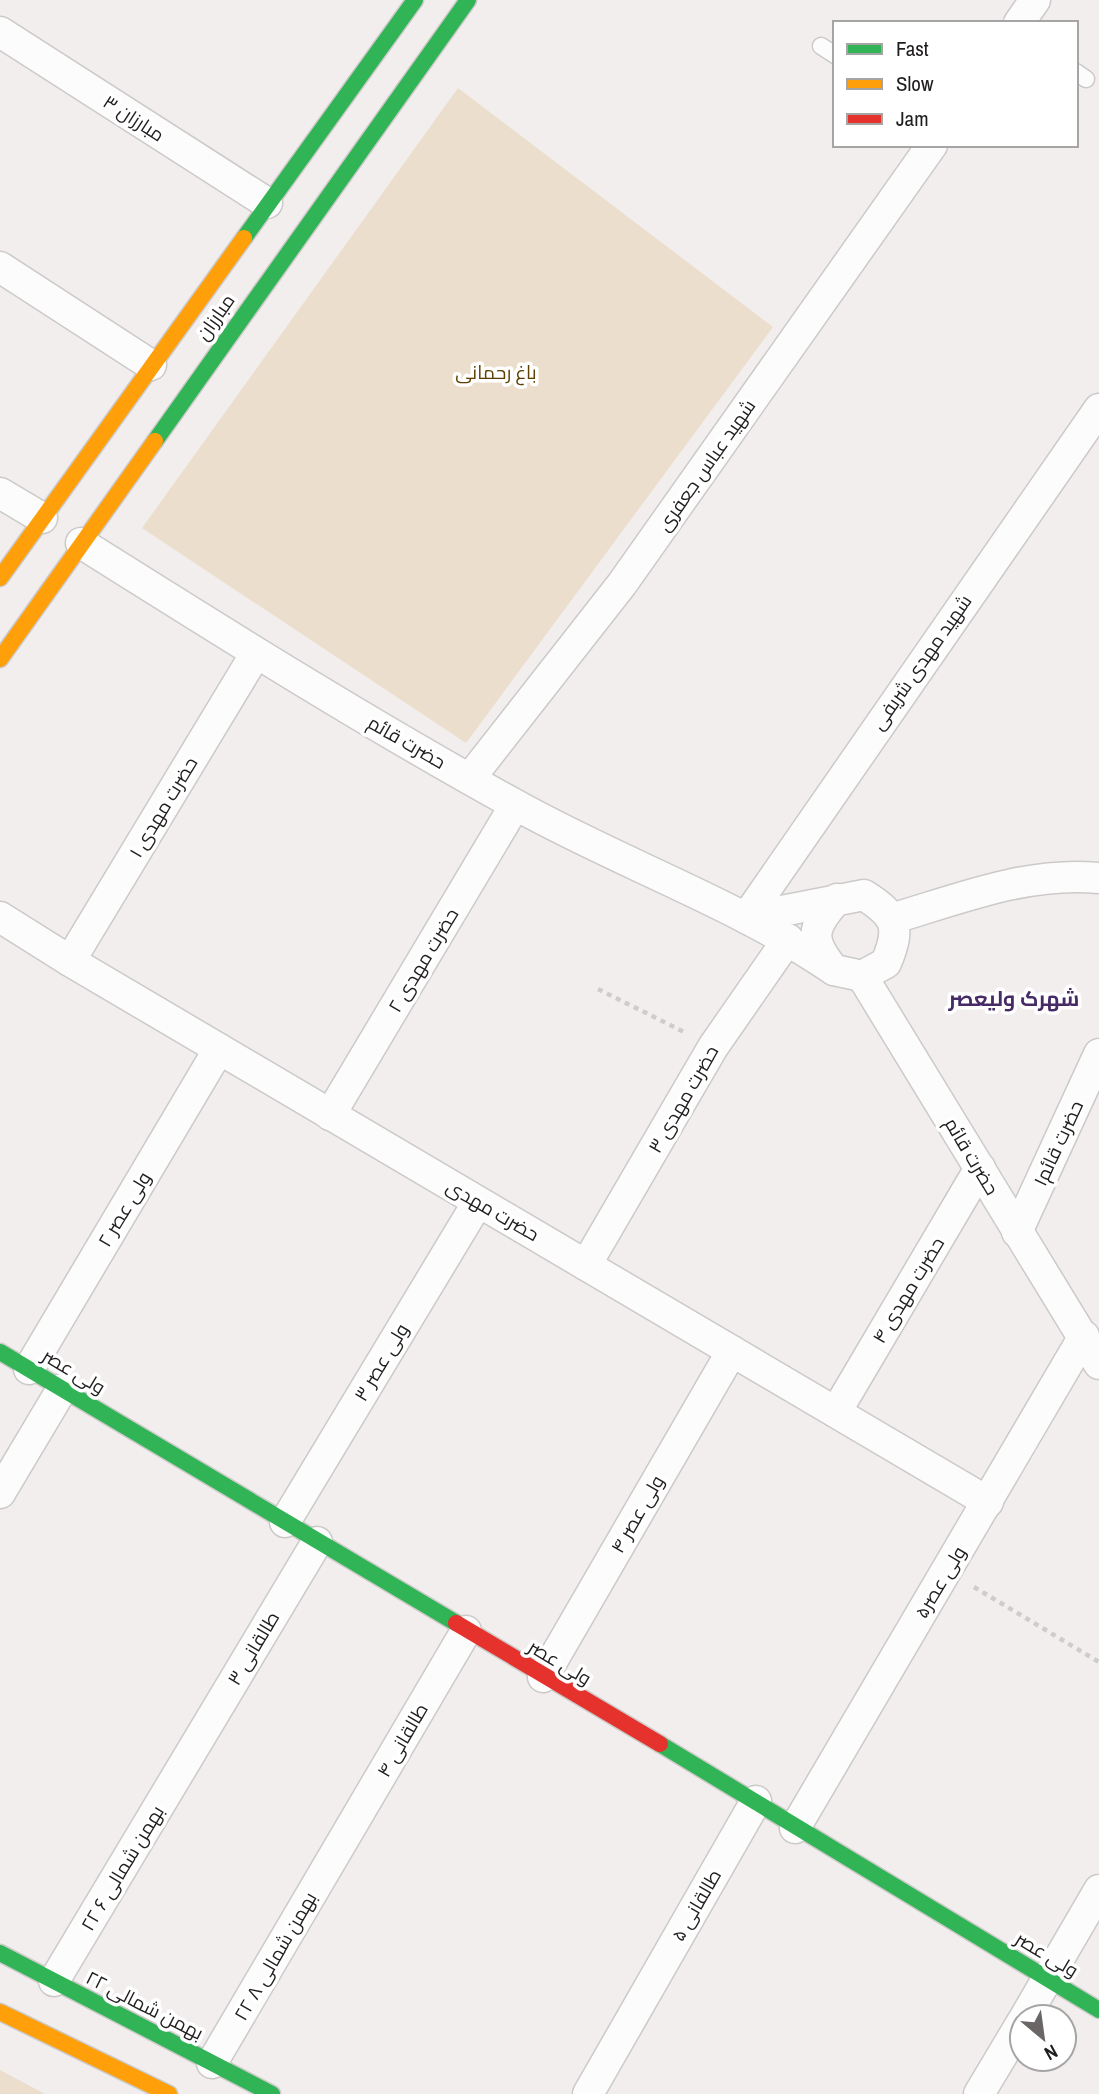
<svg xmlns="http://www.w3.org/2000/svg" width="1099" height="2094" font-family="'Archivo Narrow',Cairo,sans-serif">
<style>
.garden{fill:#ebdecc}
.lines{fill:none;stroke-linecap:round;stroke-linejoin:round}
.lane-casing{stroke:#cccac9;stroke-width:19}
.street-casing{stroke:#cccac9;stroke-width:33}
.fast-casing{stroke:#cccac9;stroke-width:19}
.slow-casing{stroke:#cccac9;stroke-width:19}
.jam-casing{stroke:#cccac9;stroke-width:19}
.path{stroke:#cecccc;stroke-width:4.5;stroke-dasharray:5 5;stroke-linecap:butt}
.lane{stroke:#fdfcfc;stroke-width:16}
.street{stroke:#fdfcfc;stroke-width:30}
.fast{stroke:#30b455;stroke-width:16}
.slow{stroke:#ff9f0a;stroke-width:16}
.jam{stroke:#e5322d;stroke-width:16}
.labels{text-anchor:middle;stroke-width:7;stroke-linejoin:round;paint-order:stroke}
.street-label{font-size:19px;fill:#201d1d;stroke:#fff}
.park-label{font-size:19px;fill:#5f4000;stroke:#fff}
.neighbourhood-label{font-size:21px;font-weight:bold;fill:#462b66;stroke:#fff}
</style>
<rect width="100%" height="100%" fill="#f2eeed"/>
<g class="garden">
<path d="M 458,88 L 773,327 L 466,743 L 142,528 Z"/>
<path d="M 0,2070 L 45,2094 L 0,2094 Z"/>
</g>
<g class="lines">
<g class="lane-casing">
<g id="lane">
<path d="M 821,46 L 835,55"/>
<path d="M 1076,72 L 1086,79"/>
</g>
</g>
<g class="street-casing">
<g id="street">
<path d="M 1019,23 L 1035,0"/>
<path d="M 0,32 L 267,203"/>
<path d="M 0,267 L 151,365"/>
<path d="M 0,493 L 42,518"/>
<path d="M 81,543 C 224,633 367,723 514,804 C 619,863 734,902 834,970"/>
<path d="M 470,778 L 622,584 L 932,145"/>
<path d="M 0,917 L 70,961 L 988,1502"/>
<path d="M 746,918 L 1099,409"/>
<path d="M 746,918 L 864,895 C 897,916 901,927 886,963 L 862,976 L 834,970 C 809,939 811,929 837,899"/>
<path d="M 891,919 C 959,899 1027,871 1099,878"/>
<path d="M 70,961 L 256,653"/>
<path d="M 862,976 L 1099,1364"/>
<path d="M 330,1115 L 515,805"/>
<path d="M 1017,1232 L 1099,1054"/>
<path d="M 586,1265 L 713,1047 L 788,939"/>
<path d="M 29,1369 L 219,1049"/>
<path d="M 836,1412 L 980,1168"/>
<path d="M 0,1493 L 62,1389"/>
<path d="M 285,1522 L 478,1202"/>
<path d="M 543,1677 L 732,1351"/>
<path d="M 795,1828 L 1084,1336"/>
<path d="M 54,1981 L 317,1542"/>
<path d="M 1025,2017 L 1099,1890"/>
<path d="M 212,2063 L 466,1631"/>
<path d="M 588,2094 L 756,1801"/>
<path d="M 979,2094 L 1022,2022"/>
</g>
</g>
<g class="fast-casing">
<g id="fast">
<path d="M 244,238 L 415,0"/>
<path d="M 155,441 L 468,0"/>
<path d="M 0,1352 L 456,1623"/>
<path d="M 660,1744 L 1099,2010"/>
<path d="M 0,1953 L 272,2094"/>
</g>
</g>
<g class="slow-casing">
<g id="slow">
<path d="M 0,578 L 244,238"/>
<path d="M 0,659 L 155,441"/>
<path d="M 0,2012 L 169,2094"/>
</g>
</g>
<g class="jam-casing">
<path id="jam" d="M 456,1623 L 660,1744"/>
</g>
<g class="path">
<path d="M 598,989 L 684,1032"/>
<path d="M 974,1587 L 1099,1662"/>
</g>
<use href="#lane" class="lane"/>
<use href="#street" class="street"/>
<use href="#fast" class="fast"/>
<use href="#slow" class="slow"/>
<use href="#jam" class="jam"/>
</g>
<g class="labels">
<g class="street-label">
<text transform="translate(134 118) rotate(33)" y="7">مبارزان ۳</text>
<text transform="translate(215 317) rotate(-55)" y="7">مبارزان</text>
<text transform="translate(706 465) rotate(-55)" y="7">شهید عباس جعفری</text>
<text transform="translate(921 662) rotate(-55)" y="7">شهید مهدی شریفی</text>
<text transform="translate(407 742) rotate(30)" y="7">حضرت قائم</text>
<text transform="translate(163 807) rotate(-59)" y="7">حضرت مهدی ۱</text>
<text transform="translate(423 960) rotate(-59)" y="7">حضرت مهدی ۲</text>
<text transform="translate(683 1099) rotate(-60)" y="7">حضرت مهدی ۳</text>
<text transform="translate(1058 1143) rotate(-65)" y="7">حضرت قائم۱</text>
<text transform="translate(972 1156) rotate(59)" y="7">حضرت قائم</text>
<text transform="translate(124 1209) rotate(-59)" y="7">ولی عصر ۲</text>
<text transform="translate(493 1210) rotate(30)" y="7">حضرت مهدی</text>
<text transform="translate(908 1290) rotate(-59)" y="7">حضرت مهدی ۴</text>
<text transform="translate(381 1362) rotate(-59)" y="7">ولی عصر ۳</text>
<text transform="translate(74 1371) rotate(31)" y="7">ولی عصر</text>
<text transform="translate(637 1514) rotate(-60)" y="7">ولی عصر ۴</text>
<text transform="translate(940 1582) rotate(-59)" y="7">ولی عصر۵</text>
<text transform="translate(253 1648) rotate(-59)" y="7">طالقانی ۳</text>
<text transform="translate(560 1662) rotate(31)" y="7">ولی عصر</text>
<text transform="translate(402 1740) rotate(-60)" y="7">طالقانی ۴</text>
<text transform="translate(122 1868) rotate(-59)" y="7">۲۲ بهمن شمالی ۶</text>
<text transform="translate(696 1905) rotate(-60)" y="7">طالقانی ۵</text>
<text transform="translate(1047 1954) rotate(31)" y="7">ولی عصر</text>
<text transform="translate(275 1956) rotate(-60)" y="7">۲۲ بهمن شمالی ۸</text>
<text transform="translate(145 2005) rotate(27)" y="7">۲۲ بهمن شمالی</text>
</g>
<g class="park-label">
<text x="496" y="379">باغ رحمانی</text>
</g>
<g class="neighbourhood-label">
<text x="1014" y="1006">شهرک ولیعصر</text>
</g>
</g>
<rect x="833" y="21" width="245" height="126" fill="#ffffff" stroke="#a6a5a5" stroke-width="2"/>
<rect x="847" y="44" width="35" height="10" fill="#30b455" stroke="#a6a5a5" stroke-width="2"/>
<text x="896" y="56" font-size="21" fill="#201d1d">Fast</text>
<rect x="847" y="79" width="35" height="10" fill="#ff9f0a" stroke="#a6a5a5" stroke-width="2"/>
<text x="896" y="91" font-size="21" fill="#201d1d">Slow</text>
<rect x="847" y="114" width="35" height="10" fill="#e5322d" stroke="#a6a5a5" stroke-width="2"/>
<text x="896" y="126" font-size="21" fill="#201d1d">Jam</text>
<g transform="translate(1043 2038) rotate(151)"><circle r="33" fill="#ffffff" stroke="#a6a5a5" stroke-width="2"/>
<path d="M0-5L12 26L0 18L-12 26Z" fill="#6a6666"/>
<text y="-10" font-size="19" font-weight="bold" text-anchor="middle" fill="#201d1d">N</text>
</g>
</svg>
